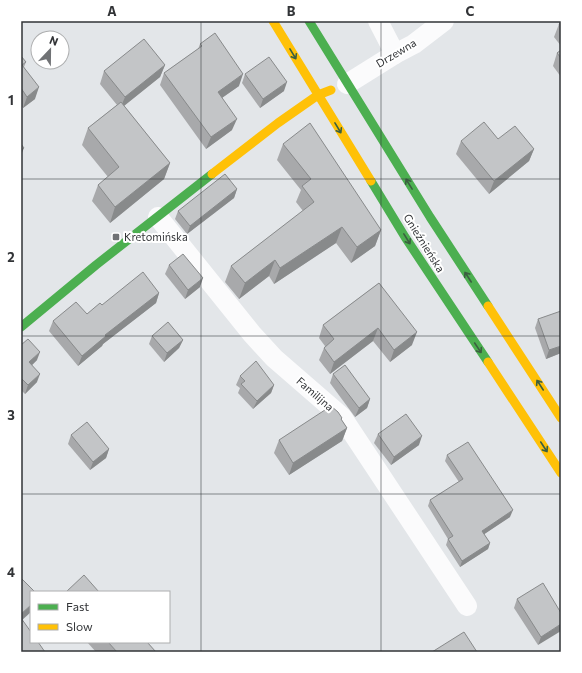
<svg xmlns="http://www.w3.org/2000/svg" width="582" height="673" font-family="Commissioner,sans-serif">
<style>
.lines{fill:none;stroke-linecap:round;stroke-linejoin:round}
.street{stroke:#fbfbfc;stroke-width:20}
.fast{stroke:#4caf50;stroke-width:9}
.slow{stroke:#ffc107;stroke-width:9}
.wall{fill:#a8a9ab}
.shaded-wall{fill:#888a8b}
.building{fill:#c3c5c7;stroke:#888a8b}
.oneway{stroke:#3b5f40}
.grid{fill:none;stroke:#323437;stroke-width:1;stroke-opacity:0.55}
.poi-dot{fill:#707275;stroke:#fff;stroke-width:1.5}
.labels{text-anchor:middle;stroke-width:4;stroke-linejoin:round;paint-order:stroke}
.street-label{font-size:11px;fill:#323437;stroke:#fff}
.poi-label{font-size:11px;fill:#323437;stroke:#fff;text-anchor:start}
.neatline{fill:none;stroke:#323437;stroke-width:1.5}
.grid-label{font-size:13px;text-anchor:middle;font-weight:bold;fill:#323437}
</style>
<rect width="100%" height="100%" fill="#e3e6e9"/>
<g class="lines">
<g class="street">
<path d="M 378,21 L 395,54"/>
<path d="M 347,84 L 395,54 L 414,44 L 444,21"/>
<path d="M 158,217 L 252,334 L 274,358 L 342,417 L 467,606"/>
</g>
<g class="fast">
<path d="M 309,21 L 430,217 L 488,306"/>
<path d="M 371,181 L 405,237 L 488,362"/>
<path d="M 21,327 L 96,265 L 212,174"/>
</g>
<g class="slow">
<path d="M 273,21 L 371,181"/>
<path d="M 212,174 L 278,123 L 318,95 L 331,90"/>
<path d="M 488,306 L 561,418"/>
<path d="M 488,362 L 561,473"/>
</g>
</g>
<g class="wall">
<path d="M 561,23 L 561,46 L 554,37 L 559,24 Z"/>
<path d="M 200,44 L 239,86 L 222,98 L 232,130 L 206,149 L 160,85 L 164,73 L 198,49 Z"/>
<path d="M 561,50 L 561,77 L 553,66 L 557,53 Z"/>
<path d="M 21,56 L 26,62 L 24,67 L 35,99 L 23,108 L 21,105 Z"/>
<path d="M 165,65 L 160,77 L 124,106 L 170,163 L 164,179 L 110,223 L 92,201 L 98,185 L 108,177 L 82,145 L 88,128 L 117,105 L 100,84 L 104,71 Z"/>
<path d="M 245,74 L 284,91 L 260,108 L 242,83 Z"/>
<path d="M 461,141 L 534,149 L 529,161 L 489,194 L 456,154 Z"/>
<path d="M 283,144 L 381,230 L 375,246 L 351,263 L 336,243 L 274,284 L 269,276 L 239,299 L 225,282 L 231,266 L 303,211 L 296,202 L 301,190 L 277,160 Z"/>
<path d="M 237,189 L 234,198 L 187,234 L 175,219 L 178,211 Z"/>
<path d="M 169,265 L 200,287 L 185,299 L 165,274 Z"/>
<path d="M 379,283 L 412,345 L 390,362 L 373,341 L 330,374 L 319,360 L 324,348 L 325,346 L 319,338 L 323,325 Z"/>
<path d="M 159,293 L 156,303 L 103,344 L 102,346 L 78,366 L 49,331 L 53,321 L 87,314 L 102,305 Z"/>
<path d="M 538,319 L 561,353 L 546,359 L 535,328 Z"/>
<path d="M 152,336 L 183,340 L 179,348 L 164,362 L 149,344 Z"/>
<path d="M 21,345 L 37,360 L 32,365 L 37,382 L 25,394 L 21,390 Z"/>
<path d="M 333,374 L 370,399 L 367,408 L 355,417 L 330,383 Z"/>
<path d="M 240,376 L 274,385 L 271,393 L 253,409 L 238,393 L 240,388 L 236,385 Z"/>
<path d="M 341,419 L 347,428 L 342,441 L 289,475 L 274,453 L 279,440 Z"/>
<path d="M 378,434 L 419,445 L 391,465 L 374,443 Z"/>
<path d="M 71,435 L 109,449 L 106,458 L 90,470 L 68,444 Z"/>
<path d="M 447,455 L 510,517 L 484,534 L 490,543 L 488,549 L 460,567 L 446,545 L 448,539 L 428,506 L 430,500 L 459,482 L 445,461 Z"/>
<path d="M 517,599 L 561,613 L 538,645 L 514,608 Z"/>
<path d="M 87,642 L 147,642 L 156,652 L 96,652 Z"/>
</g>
<g class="shaded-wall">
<path d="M 165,65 L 160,77 L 120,109 L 125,97 Z"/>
<path d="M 243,74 L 239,86 L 213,104 L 218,92 Z"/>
<path d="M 287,82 L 284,91 L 260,108 L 263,99 Z"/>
<path d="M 39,87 L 35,99 L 23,108 L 27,97 Z"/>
<path d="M 237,119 L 232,130 L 206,149 L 211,137 Z"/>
<path d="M 24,148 L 21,155 L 21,150 Z"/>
<path d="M 534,149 L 529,161 L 489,194 L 494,181 Z"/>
<path d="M 170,163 L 164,179 L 110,223 L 115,207 Z"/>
<path d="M 237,189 L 234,198 L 187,234 L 190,226 Z"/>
<path d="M 342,227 L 336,243 L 274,284 L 280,268 Z"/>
<path d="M 381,230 L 375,246 L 351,263 L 357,247 Z"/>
<path d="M 275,260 L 269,276 L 239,299 L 245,283 Z"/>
<path d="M 203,278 L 200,287 L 185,299 L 188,290 Z"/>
<path d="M 159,293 L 156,303 L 103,344 L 102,346 L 78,366 L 82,356 L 105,335 Z"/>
<path d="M 378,328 L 373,341 L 330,374 L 334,362 Z"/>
<path d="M 417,332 L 412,345 L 390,362 L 394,350 Z"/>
<path d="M 183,340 L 179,348 L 164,362 L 167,353 Z"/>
<path d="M 561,346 L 561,353 L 546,359 L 549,350 Z"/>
<path d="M 40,352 L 37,360 L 26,371 L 29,362 Z"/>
<path d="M 40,374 L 37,382 L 25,394 L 28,385 Z"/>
<path d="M 274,385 L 271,393 L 253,409 L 257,401 Z"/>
<path d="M 370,399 L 367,408 L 355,417 L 359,408 Z"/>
<path d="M 347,428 L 342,441 L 289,475 L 293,463 Z"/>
<path d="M 422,436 L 419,445 L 391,465 L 394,457 Z"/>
<path d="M 109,449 L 106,458 L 90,470 L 93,462 Z"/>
<path d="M 513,510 L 510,517 L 480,537 L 482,531 Z"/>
<path d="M 490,543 L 488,549 L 460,567 L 462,561 Z"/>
<path d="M 31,605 L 31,612 L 21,621 L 21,614 Z"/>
<path d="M 561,624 L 561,631 L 538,645 L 541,637 Z"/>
</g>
<g class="building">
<path d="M 561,23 L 561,27 L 559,24 Z"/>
<path d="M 215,33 L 243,74 L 218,92 L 237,119 L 211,137 L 164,73 L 202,46 L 200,44 Z"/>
<path d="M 144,39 L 165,65 L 125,97 L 104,71 Z"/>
<path d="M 561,50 L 561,58 L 557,53 Z"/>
<path d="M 21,56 L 26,62 L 22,65 L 39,87 L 27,97 L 21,88 Z"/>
<path d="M 269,57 L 287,82 L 263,99 L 245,74 Z"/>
<path d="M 121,102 L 170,163 L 115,207 L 98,185 L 119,167 L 88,128 Z"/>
<path d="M 484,122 L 498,139 L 515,126 L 534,149 L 494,181 L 461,141 Z"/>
<path d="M 310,123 L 381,230 L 357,247 L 342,227 L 280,268 L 275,260 L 245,283 L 231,266 L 314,202 L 302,186 L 311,179 L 283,144 Z"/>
<path d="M 21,144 L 24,148 L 21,150 Z"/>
<path d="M 225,174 L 237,189 L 190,226 L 178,211 Z"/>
<path d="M 183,254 L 203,278 L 188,290 L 169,265 Z"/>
<path d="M 143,272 L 159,293 L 105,335 L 106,336 L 82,356 L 53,321 L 76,302 L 87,314 L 100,303 L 102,305 Z"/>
<path d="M 379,283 L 417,332 L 394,350 L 378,328 L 334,362 L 324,348 L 334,339 L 323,325 Z"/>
<path d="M 561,311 L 561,346 L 549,350 L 538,319 Z"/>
<path d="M 168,322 L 183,340 L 167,353 L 152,336 Z"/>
<path d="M 28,339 L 40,352 L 29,362 L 40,374 L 28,385 L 21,378 L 21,345 Z"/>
<path d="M 256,361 L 274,385 L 257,401 L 241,384 L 245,381 L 240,376 Z"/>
<path d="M 345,365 L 370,399 L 359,408 L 333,374 Z"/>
<path d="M 331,406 L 338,412 L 342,418 L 341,419 L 347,428 L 293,463 L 279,440 Z"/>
<path d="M 406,414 L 422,436 L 394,457 L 378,434 Z"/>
<path d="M 87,422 L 109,449 L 93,462 L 71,435 Z"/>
<path d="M 468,442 L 513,510 L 482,531 L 490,543 L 462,561 L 448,539 L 453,536 L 430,500 L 463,479 L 447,455 Z"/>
<path d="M 84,575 L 99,592 L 66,592 Z"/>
<path d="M 21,578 L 35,592 L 31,592 L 31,605 L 21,614 Z"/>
<path d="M 543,583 L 561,613 L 561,624 L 541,637 L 517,599 Z"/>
<path d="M 21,618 L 31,632 L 31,642 L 38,642 L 45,652 L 21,652 Z"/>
<path d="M 464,632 L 477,652 L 432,652 Z"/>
<path d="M 108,642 L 147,642 L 156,652 L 117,652 Z"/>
</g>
<defs><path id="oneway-shaft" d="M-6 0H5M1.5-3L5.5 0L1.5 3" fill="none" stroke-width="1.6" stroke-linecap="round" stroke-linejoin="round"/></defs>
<g class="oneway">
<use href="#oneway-shaft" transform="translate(293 54) rotate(59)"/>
<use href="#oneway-shaft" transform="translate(338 128) rotate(59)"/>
<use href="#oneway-shaft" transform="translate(409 184) rotate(-122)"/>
<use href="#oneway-shaft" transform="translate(407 239) rotate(58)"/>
<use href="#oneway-shaft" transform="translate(468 277) rotate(-123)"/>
<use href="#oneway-shaft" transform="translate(478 348) rotate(56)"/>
<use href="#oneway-shaft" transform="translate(540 385) rotate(-123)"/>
<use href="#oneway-shaft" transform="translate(544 447) rotate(57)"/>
</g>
<path class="grid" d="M 201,21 L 201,652M 381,21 L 381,652M 21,179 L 561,179M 21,336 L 561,336M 21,494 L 561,494"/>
<rect class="poi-dot" x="112" y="233" width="8" height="8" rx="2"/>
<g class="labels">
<g class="street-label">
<text transform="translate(396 53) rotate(-31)" y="4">Drzewna</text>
<text transform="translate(424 243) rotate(58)" y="4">Gnieźnieńska</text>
<text transform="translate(315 394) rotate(41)" y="4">Familijna</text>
</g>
<g class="poi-label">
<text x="124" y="241">Kretomińska</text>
</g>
</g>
<rect width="582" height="673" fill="none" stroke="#ffffff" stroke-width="44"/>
<rect x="30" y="591" width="140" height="52" fill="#ffffff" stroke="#adaeaf"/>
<rect x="38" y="604" width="20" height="6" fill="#4caf50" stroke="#adaeaf"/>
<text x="66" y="611" font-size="12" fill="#323437">Fast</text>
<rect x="38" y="624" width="20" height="6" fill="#ffc107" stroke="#adaeaf"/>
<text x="66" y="631" font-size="12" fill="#323437">Slow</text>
<g transform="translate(50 50) rotate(22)"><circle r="19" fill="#ffffff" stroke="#adaeaf"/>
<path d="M0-3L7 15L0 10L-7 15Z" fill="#707275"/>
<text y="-6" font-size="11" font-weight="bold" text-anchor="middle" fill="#323437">N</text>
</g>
<rect x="22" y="22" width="538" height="629" class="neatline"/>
<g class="grid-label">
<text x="112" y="16">A</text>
<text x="291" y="16">B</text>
<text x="470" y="16">C</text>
<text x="11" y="105">1</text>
<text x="11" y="262">2</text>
<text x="11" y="420">3</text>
<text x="11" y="577">4</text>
</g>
</svg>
